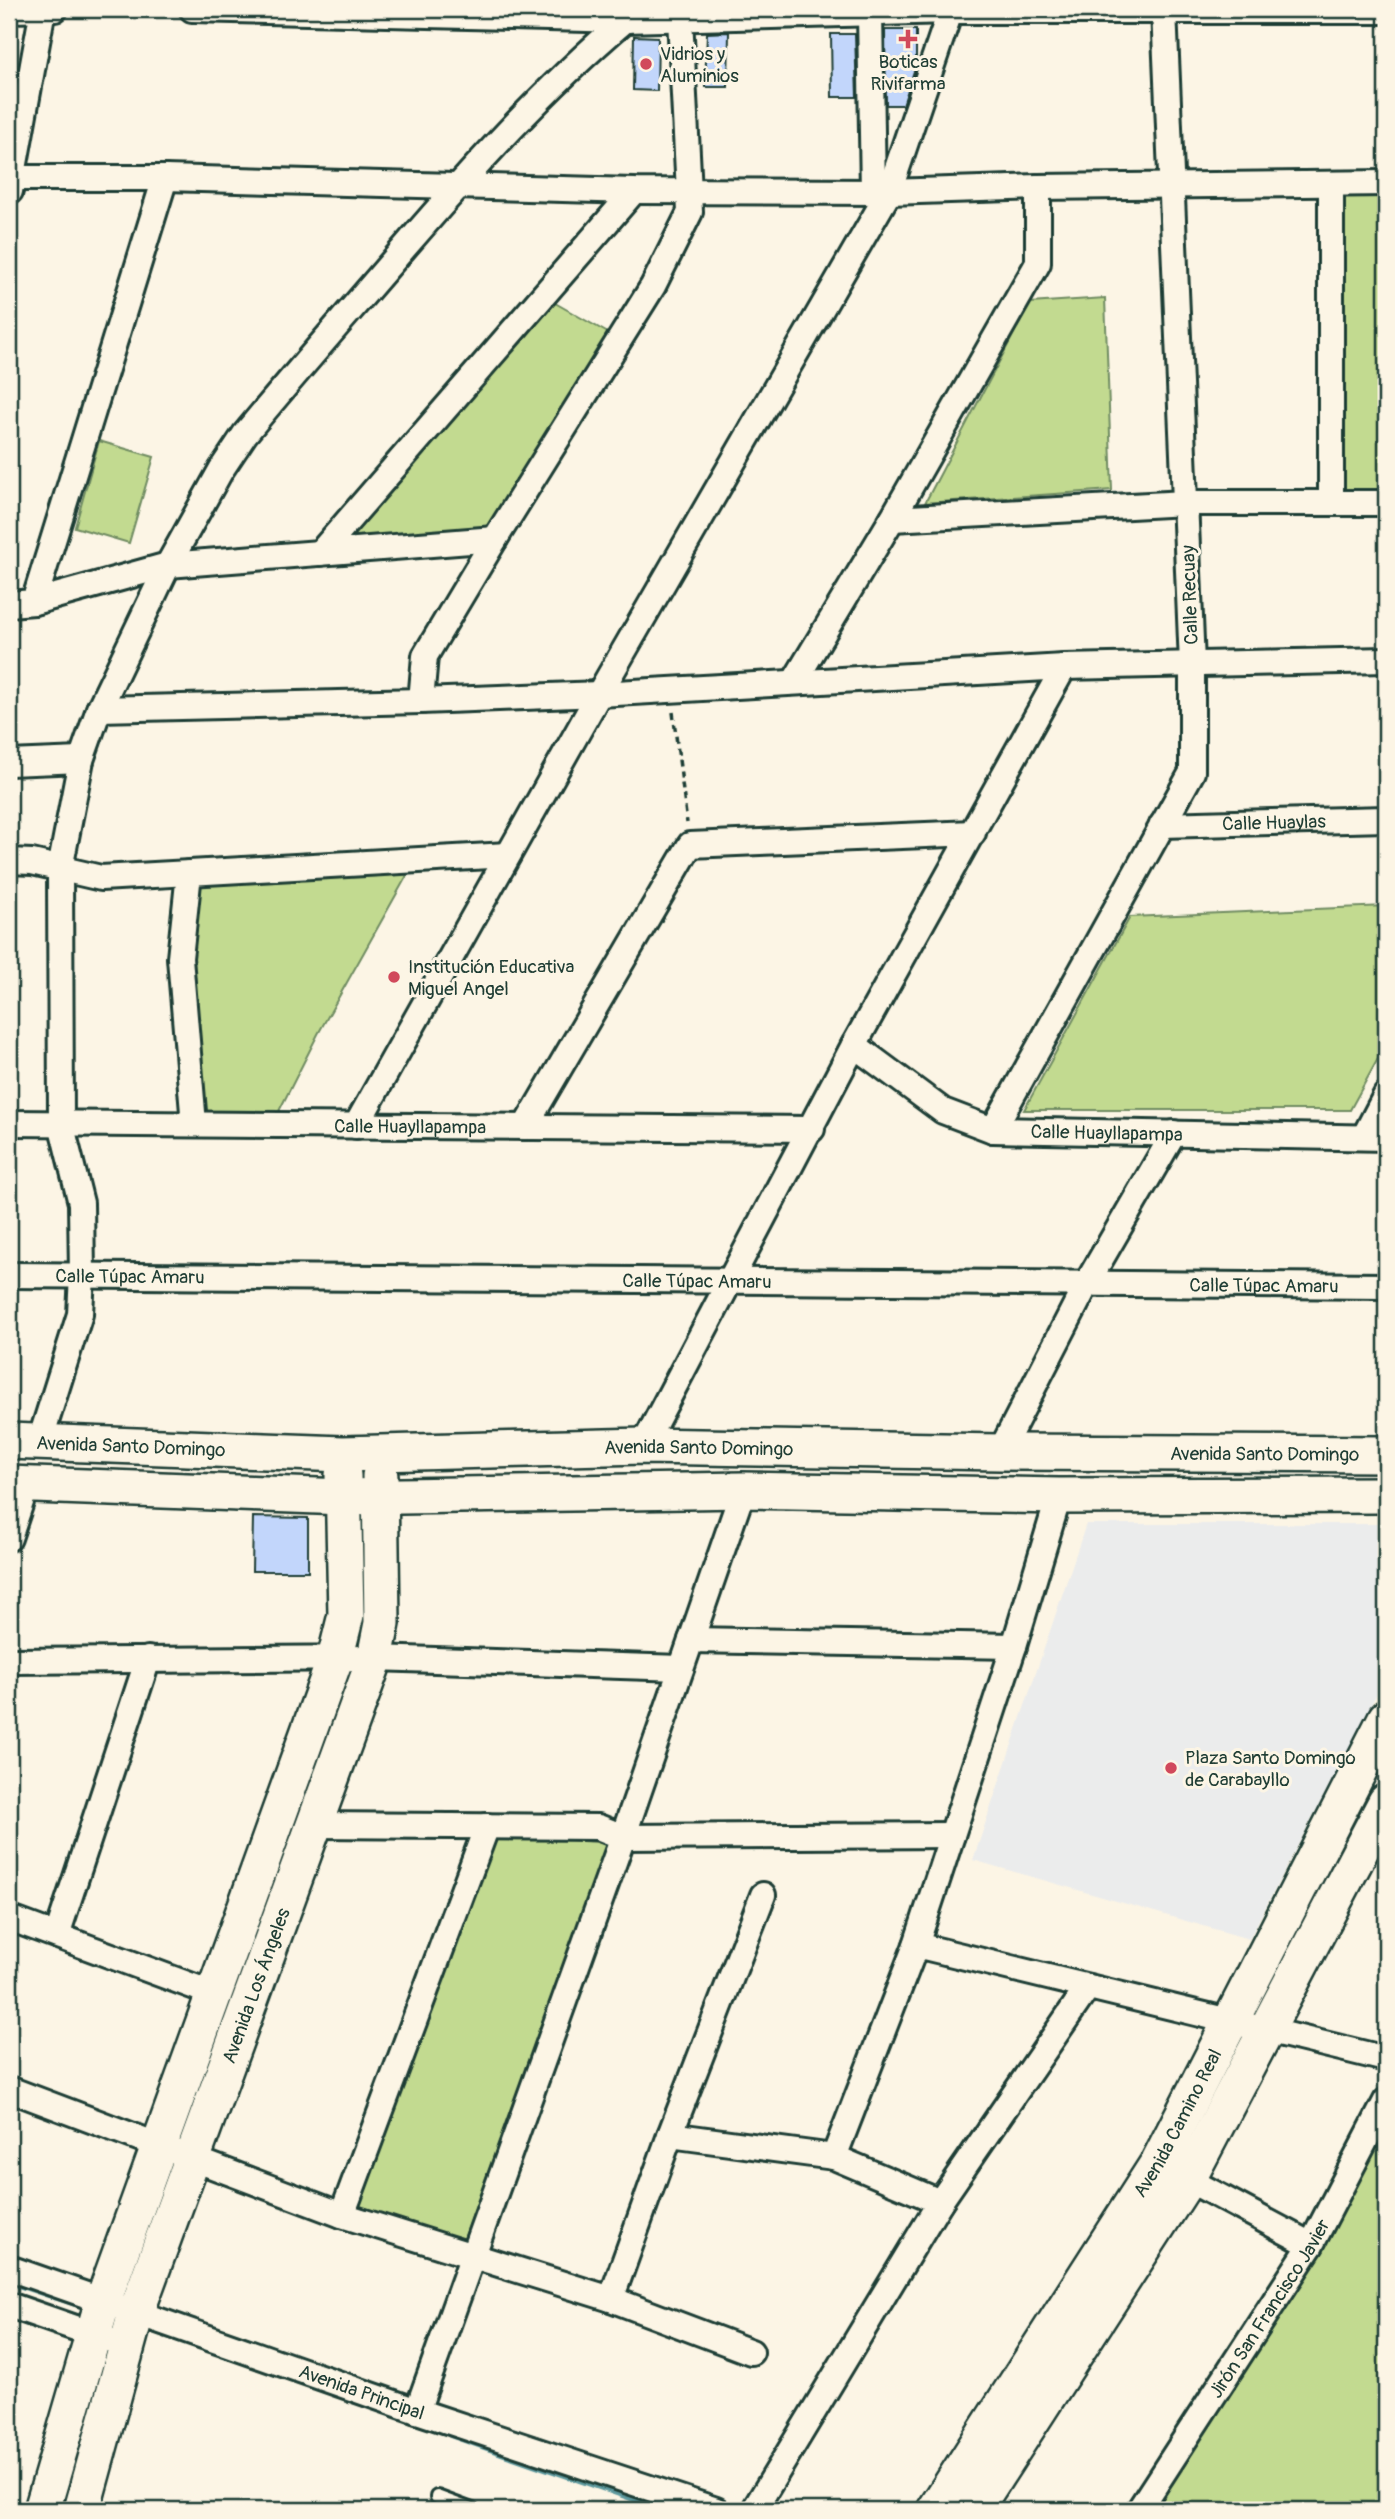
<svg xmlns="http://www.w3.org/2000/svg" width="1395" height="2519" font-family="Pangolin,sans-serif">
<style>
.built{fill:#ebecec}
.green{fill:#c2da90;stroke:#708c62;stroke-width:2}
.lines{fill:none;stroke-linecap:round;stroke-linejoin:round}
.stream{stroke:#5d999e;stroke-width:6}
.building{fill:#c2d6fb;stroke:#1f3d34;stroke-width:2}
.lane-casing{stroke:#1f3d34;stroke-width:18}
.street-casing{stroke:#1f3d34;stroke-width:30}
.secondary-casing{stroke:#1f3d34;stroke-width:40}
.path{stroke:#1f3d34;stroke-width:3.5;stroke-dasharray:7 5;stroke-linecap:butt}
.lane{stroke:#fcf5e5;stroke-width:12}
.street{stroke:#fcf5e5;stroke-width:24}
.secondary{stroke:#fcf5e5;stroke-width:35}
.poi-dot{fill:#d1495b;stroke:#fcf5e5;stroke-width:2.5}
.labels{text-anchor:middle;stroke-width:6;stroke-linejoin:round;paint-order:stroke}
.poi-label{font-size:19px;fill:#1f3d34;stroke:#fcf5e5;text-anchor:start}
.street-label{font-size:19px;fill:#1f3d34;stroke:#fcf5e5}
</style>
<rect width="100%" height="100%" fill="#fcf5e5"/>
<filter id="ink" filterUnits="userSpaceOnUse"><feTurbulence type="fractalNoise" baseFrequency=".0143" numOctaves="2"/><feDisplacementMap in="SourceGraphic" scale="14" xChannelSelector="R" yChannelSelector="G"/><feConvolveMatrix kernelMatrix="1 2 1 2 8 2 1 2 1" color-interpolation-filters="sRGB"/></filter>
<g filter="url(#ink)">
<path class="built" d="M 1086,1524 L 1386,1524 L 1386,1676 L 1249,1939 L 973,1860 Z"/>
<g class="green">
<path d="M 1341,195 L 1386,195 L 1386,493 L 1341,494 Z"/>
<path d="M 1105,298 L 1112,490 L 925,503 L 1030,303 Z"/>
<path d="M 548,299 L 615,337 L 492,530 L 338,543 Z"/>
<path d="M 99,441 L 154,457 L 129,543 L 75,527 Z"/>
<path d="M 410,870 L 318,1034 L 277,1115 L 203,1115 L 189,957 L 196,884 Z"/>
<path d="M 1386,906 L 1386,1044 L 1350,1110 L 1024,1110 L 1130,917 Z"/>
<path d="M 493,1834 L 608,1843 L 460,2250 L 355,2208 Z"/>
<path d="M 1386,2127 L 1386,2510 L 1147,2510 Z"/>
</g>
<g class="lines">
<g class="stream">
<path d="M 9,2282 L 90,2309"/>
<path d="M 450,2435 L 665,2510"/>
</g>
</g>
<g class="building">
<path d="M 885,30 L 916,30 L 916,65 L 903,105 L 886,105 Z"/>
<path d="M 728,32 L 729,32 L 728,87 L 705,87 L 707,33 Z"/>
<path d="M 831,34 L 855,34 L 857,97 L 832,97 Z"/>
<path d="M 634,36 L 658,37 L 657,91 L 633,90 Z"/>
<path d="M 253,1517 L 308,1518 L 308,1571 L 252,1571 Z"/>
</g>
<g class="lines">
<g class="lane-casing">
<path id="lane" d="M 437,2497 L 472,2510"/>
</g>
<g class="street-casing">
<g id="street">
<path d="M 192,9 L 625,20 L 950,11 L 1386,11"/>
<path d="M 9,10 L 55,9"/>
<path d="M 870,14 L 873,192"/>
<path d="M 9,178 L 165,178 L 634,191 L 889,192 L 1038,187 L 1386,183"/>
<path d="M 1331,184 L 1331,503"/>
<path d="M 10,191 L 43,9"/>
<path d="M 892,519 L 1185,503 L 1386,503"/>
<path d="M 320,553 L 634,191"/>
<path d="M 34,602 L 165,178"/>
<path d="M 9,604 L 34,602 L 168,565 L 495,539"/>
<path d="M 794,682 L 892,519 L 1038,263 L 1038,187"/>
<path d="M 421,701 L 425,656 L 495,539 L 653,286 L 690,212 L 680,18"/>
<path d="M 99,709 L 421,701 L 599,694 L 1064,667 L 1386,660"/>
<path d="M 9,763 L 81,760"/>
<path id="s1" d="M 1162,825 L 1386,819"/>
<path d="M 9,861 L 32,862 L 101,878 L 508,855"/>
<path d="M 189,873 L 180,958 L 194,1124"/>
<path id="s2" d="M 854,1045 L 943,1111 L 993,1130 L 1386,1138"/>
<path id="s3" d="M 9,1123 L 812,1129"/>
<path d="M 356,1126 L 599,694 L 889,192 L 951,9"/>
<path d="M 525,1127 L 690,845 L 973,833"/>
<path d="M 993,1130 L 1192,772 L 1192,664 L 1164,10"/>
<path d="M 1364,1137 L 1386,1095"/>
<path id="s4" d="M 9,1275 L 1386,1286"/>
<path d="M 40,1441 L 80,1314 L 82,1275 L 81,1203 L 61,1123 L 60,869 L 81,760 L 99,709 L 168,565 L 221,470 L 245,434 C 297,371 351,310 404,248 C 473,168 544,89 625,20"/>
<path d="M 643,1446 L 854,1045 L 1064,667"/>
<path d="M 1000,1452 L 1087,1283 L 1174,1133"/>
<path d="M 9,1538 L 27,1484"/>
<path d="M 691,1640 L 1014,1646"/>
<path d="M 9,1661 L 375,1658 L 681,1668"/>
<path d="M 314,1825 L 598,1827 L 623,1837 L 952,1835"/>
<path d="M 9,1918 L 214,1994"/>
<path d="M 57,1935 L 148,1659"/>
<path d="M 916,1945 L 1386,2059"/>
<path d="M 9,2089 L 342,2215 L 611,2299 L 751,2352"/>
<path d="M 670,2135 L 834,2157 L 940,2202"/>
<path d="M 834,2157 L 916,1945 L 1014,1646 L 1059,1496"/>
<path d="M 1174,2172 L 1311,2245"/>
<path d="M 342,2215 L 487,1826"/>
<path id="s5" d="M 9,2268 L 417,2411 L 716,2510"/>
<path d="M 611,2299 L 670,2135 L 763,1895"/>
<path d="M 9,2305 L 107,2339"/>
<path d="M 417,2411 L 623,1837 L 743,1490"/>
<path d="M 754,2510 L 940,2202 L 1088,1987"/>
<path id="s6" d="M 1139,2510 L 1311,2245 L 1386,2101"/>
</g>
</g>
<g class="secondary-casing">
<g id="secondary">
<path id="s7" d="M 9,1441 L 343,1454 L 643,1446 L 1000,1452 L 1386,1454"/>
<path d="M 9,1484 L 344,1497 L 743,1490 L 1059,1496 L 1386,1495"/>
<path d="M 42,2510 L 103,2301 L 335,1659 L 346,1615 L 343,1475"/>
<path id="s8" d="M 82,2510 L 136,2313 L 375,1658 L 382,1623 L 380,1476"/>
<path id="s9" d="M 935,2510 L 1158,2163 L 1386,1718"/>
<path d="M 974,2510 L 1188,2179 L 1386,1802"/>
</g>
</g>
<path class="path" d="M 673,712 L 687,823"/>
<use href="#lane" class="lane"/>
<use href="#street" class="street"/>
<use href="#secondary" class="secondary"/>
</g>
</g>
<g class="poi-dot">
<path d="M904.5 28.5h7v7h7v7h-7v7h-7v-7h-7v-7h7z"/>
<circle cx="646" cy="64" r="7"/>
<circle cx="394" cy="977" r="7"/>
<circle cx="1171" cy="1768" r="7"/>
</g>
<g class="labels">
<g class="poi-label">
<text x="660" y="60">Vidrios y<tspan x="660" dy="22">Aluminios</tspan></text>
<text x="908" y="68" text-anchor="middle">Boticas<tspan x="908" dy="22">Rivifarma</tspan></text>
<text x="408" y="973">Institución Educativa<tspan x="408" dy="22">Miguel Angel</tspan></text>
<text x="1185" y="1764">Plaza Santo Domingo<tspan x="1185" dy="22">de Carabayllo</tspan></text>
</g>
<g class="street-label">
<text transform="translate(1189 595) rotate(-92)" y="7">Calle Recuay</text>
<text dy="7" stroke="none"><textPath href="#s1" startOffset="112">Calle Huaylas</textPath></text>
<text dy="7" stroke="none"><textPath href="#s3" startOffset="401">Calle Huayllapampa</textPath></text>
<text dy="7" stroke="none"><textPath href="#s2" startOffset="278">Calle Huayllapampa</textPath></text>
<text dy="7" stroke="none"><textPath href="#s4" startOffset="121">Calle Túpac Amaru</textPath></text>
<text dy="7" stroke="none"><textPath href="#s4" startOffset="688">Calle Túpac Amaru</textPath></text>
<text dy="7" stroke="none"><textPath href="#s4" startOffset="1255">Calle Túpac Amaru</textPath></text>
<text dy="7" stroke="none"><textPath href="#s7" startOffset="122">Avenida Santo Domingo</textPath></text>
<text dy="7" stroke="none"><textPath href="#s7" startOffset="690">Avenida Santo Domingo</textPath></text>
<text dy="7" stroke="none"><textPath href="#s7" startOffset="1256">Avenida Santo Domingo</textPath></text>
<text dy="7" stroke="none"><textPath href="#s8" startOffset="553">Avenida Los Ángeles</textPath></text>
<text dy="7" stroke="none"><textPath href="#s9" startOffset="457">Avenida Camino Real</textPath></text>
<text dy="7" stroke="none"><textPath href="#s6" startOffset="240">Jirón San Francisco Javier</textPath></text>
<text dy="7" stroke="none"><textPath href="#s5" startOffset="374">Avenida Principal</textPath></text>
</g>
</g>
<rect width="1395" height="2519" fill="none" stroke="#fcf5e5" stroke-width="35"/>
<rect x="18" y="18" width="1360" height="2484" fill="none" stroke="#1f3d34" stroke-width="2.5" filter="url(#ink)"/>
</svg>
